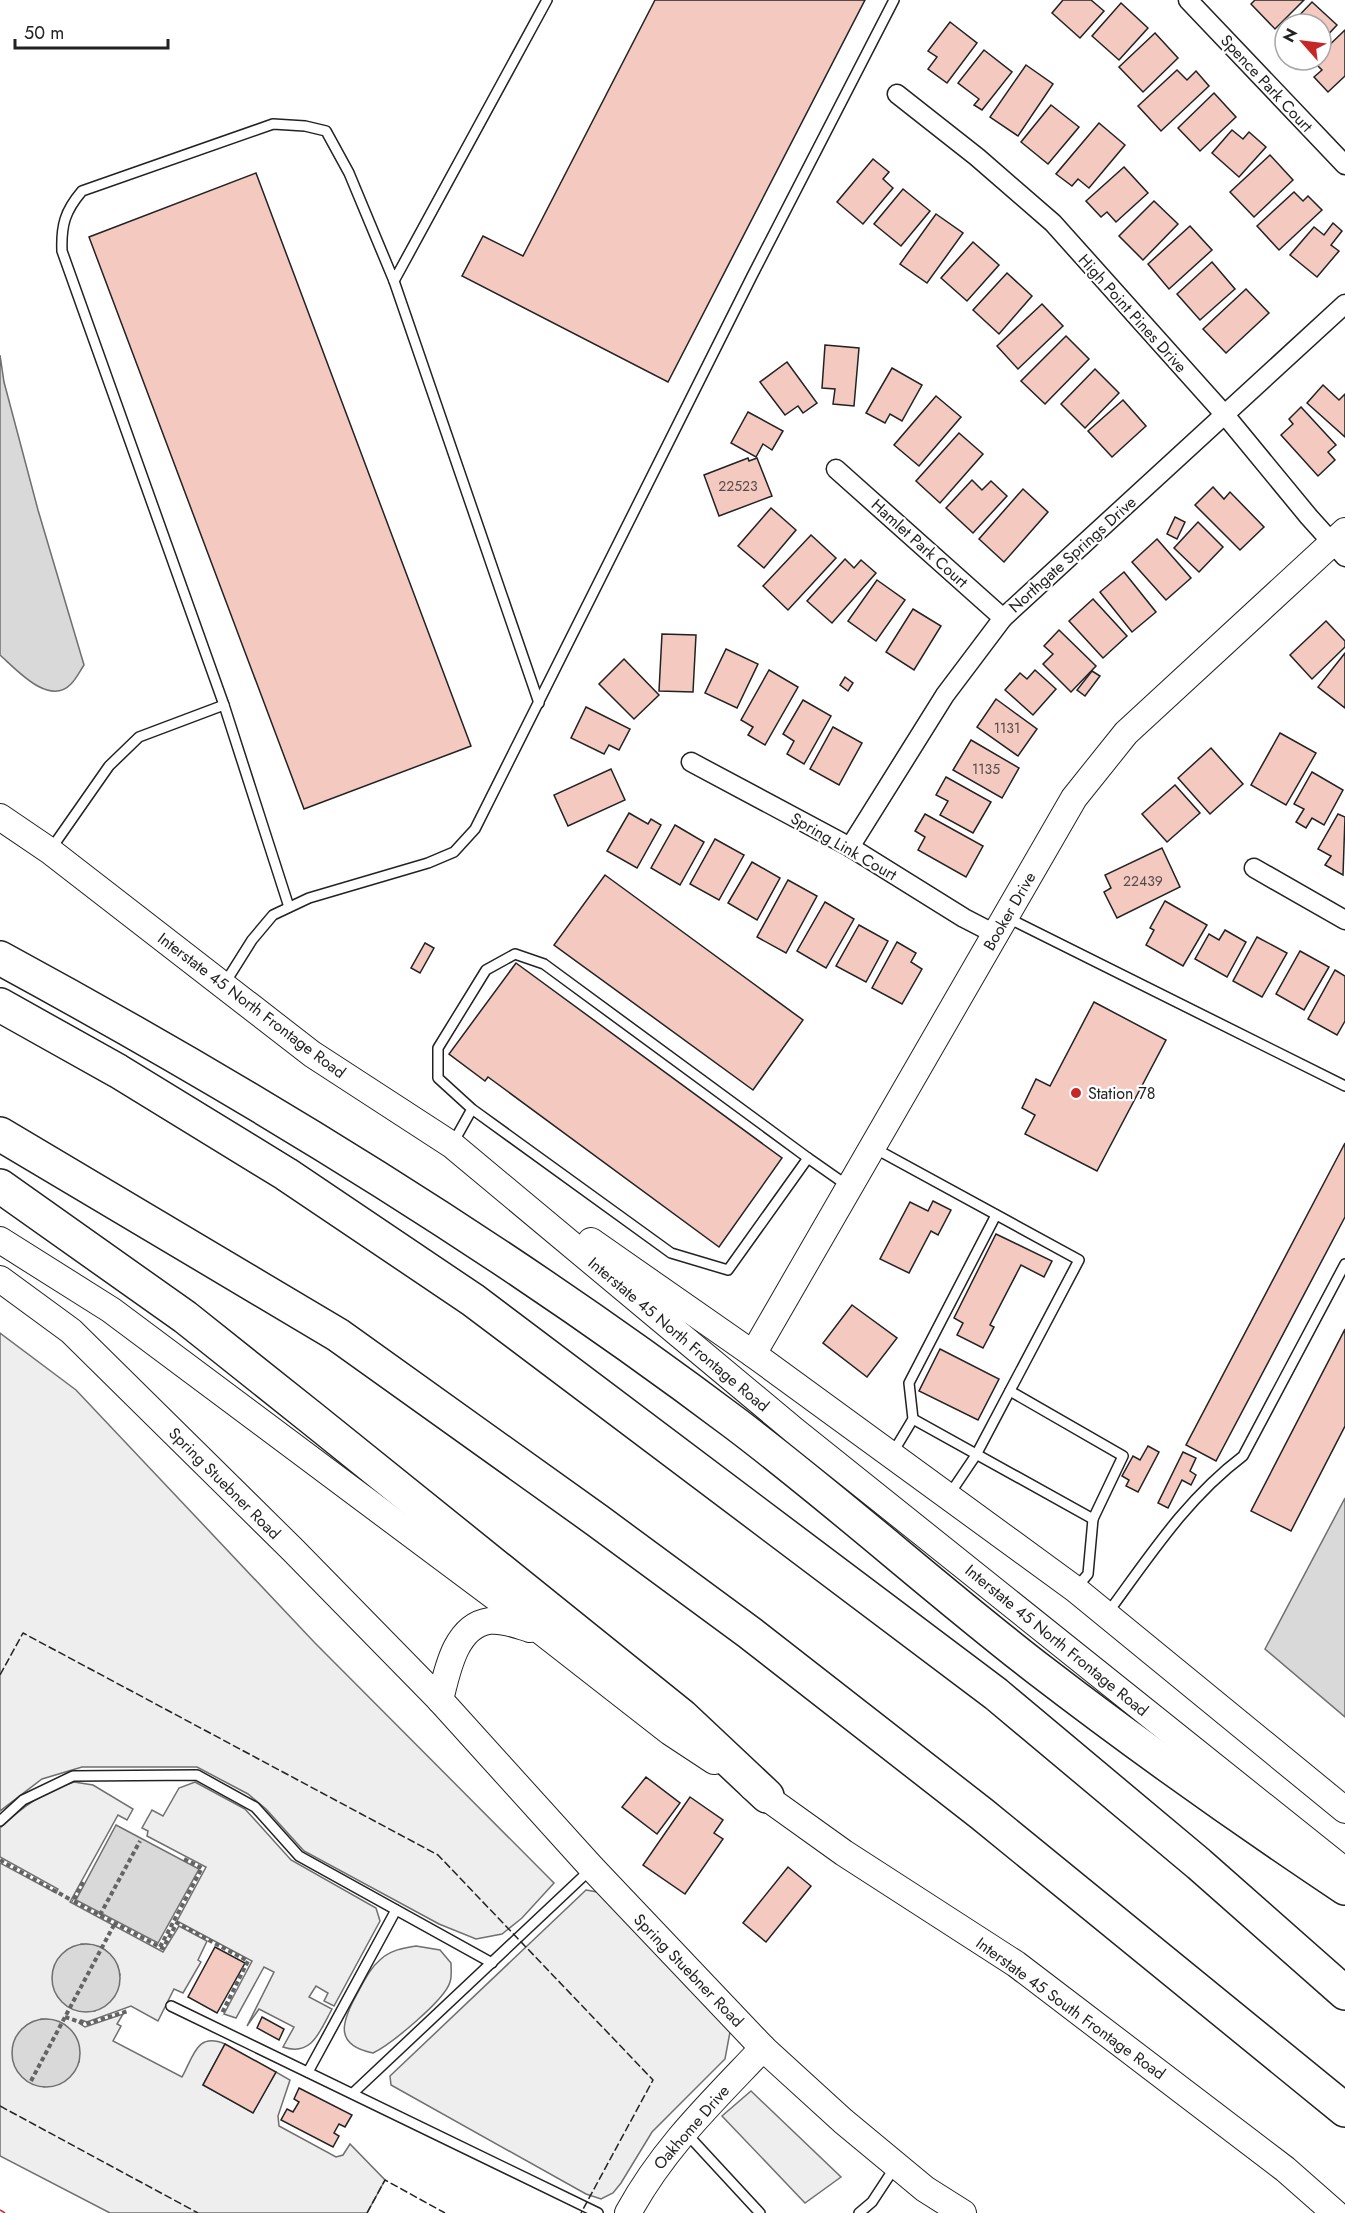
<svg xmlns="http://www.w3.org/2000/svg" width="1345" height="2213" font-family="Jost,sans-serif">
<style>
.green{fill:#eee;stroke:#6f6f6f;stroke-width:1.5;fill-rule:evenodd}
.water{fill:#d9d9d9;stroke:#6f6f6f;stroke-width:1.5}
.building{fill:#f3c9c0;stroke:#222;stroke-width:1.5}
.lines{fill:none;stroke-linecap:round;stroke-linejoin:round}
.lane-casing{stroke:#222;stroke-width:12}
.street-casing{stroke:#222;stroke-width:21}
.secondary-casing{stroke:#222;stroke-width:28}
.highway-casing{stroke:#222;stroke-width:36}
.path{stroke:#646464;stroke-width:4;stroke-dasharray:4.5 3;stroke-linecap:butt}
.lane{stroke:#fff;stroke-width:9}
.street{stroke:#fff;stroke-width:18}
.secondary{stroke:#fff;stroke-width:26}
.highway{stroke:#fff;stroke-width:33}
.fence{stroke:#222;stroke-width:1.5;stroke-dasharray:8 3;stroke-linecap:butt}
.power{stroke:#c62828;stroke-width:1.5;stroke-dasharray:21 4.5 3 4.5;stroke-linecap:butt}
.poi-dot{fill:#c62828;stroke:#fff;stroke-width:2}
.labels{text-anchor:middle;stroke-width:4.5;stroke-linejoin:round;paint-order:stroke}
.number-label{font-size:14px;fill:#564c4a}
.street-label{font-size:16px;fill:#222;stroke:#fff}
.poi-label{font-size:16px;fill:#222;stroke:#fff;text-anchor:start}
</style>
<rect width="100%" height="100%" fill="#fff"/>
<g class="green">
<path d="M 0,1333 L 76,1390 L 315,1643 L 554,1883 L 522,1918 L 502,1934 L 476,1939 L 439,1924 L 304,1851 L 266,1809 L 248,1794 L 197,1767 L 82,1767 L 42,1779 L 0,1811 Z"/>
<path d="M 74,1782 L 93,1785 L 133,1809 L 127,1820 L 118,1815 L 70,1902 L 163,1952 L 179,1926 L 207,1941 L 198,1960 L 201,1962 L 183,1993 L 174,1989 L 158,2021 L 131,2006 L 87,2022 L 81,2020 L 79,2023 L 85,2027 L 123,2014 L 117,2024 L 121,2026 L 113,2041 L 182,2077 C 194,2055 197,2032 225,2044 L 203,2085 L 253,2112 L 276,2072 L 290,2080 L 278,2116 L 279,2126 L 336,2157 L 343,2155 L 350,2144 L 385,2180 L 367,2213 L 110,2213 L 0,2156 L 0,1863 L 56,1893 L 58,1889 L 0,1857 L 0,1828 C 23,1806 43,1792 74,1782 ZM 81,1944 C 103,1944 115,1954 120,1975 L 95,2011 C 70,2012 54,1999 53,1973 ZM 41,2019 C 66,2019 81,2037 79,2062 L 44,2087 L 24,2078 L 13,2049 L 22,2029 Z"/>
<path d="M 195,1782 L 245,1809 L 291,1860 L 376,1908 L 380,1921 L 334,2006 L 324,2001 L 328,1993 L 316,1986 L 309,1997 L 332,2009 C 320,2031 312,2057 283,2047 L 294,2027 L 259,2009 L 247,2026 L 274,1972 L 264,1967 L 236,2018 L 224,2014 L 252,1961 L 177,1921 L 206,1867 L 147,1836 L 148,1831 L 142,1828 L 152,1810 L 163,1816 L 179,1788 Z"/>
<path d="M 586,1890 L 603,1893 L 719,2015 L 730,2032 L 725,2059 L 652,2132 L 621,2183 L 613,2193 L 601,2199 L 586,2194 L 391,2085 L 390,2076 Z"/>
<path d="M 416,1946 L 440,1950 L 451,1963 C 451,1969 452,1977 450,1982 C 445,2000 390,2045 373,2053 C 333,2045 342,2021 357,1994 C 364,1981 370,1968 381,1959 C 391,1950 403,1948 416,1946 Z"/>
<path d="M 751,2091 L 841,2177 L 805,2203 L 722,2116 Z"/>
</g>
<g class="water">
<path d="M 0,355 L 4,382 L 38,510 L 84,665 C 80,671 76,679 71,684 C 49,707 16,669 0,655 Z"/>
<path d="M 1345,1498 L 1345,1717 L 1265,1649 Z"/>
<path d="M 116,1825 L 199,1869 L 158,1943 L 76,1900 Z"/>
<circle cx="86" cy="1978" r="34"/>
<circle cx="46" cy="2053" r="34"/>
</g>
<g class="building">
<path d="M 655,0 L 865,0 L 668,382 L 462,276 L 483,236 L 523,256 Z"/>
<path d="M 1063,0 L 1091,0 L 1104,11 L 1080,38 L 1052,13 Z"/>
<path d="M 1255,0 L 1304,0 L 1275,29 L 1251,4 Z"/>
<path d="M 1312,2 L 1337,25 L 1321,42 L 1321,24 L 1291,24 Z"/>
<path d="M 1121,3 L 1148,28 L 1119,60 L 1092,36 Z"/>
<path d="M 950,22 L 977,43 L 947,83 L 928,69 L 937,57 L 928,51 Z"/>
<path d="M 1345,30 L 1345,76 L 1328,92 L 1314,77 L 1322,70 L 1313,61 L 1321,60 L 1321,53 Z"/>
<path d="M 1155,33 L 1178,58 L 1143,92 L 1119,67 Z"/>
<path d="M 984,50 L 1012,72 L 982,110 L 974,105 L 979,99 L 958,83 Z"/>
<path d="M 1026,65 L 1053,84 L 1018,136 L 990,117 Z"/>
<path d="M 1177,70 L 1187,80 L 1196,71 L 1209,86 L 1161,131 L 1138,106 Z"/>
<path d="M 1214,93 L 1236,117 L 1200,151 L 1178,128 Z"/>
<path d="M 1051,105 L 1079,127 L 1048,164 L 1021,142 Z"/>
<path d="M 1099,123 L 1125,145 L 1089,188 L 1078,179 L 1072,186 L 1056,174 Z"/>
<path d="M 1232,130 L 1243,139 L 1249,132 L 1266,147 L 1239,177 L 1212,153 Z"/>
<path d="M 1270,155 L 1293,180 L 1254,217 L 1230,192 Z"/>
<path d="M 873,159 L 889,172 L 883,179 L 893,188 L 863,224 L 837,202 Z"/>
<path d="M 1124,167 L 1148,193 L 1116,222 L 1107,212 L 1101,217 L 1086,201 Z"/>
<path d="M 256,173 L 471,746 L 304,809 L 89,237 Z"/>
<path d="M 903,189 L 930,211 L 901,246 L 874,224 Z"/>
<path d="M 1294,192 L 1303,201 L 1308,196 L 1322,210 L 1279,250 L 1257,226 Z"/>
<path d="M 1154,201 L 1178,224 L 1143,260 L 1119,236 Z"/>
<path d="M 936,214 L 963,233 L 927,283 L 900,264 Z"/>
<path d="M 1333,223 L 1342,231 L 1331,245 L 1339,251 L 1317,277 L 1290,255 L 1314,227 L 1324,235 Z"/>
<path d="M 1190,226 L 1212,250 L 1169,289 L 1148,264 Z"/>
<path d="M 973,242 L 999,265 L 967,301 L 941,278 Z"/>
<path d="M 1212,262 L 1235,289 L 1200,320 L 1177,294 Z"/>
<path d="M 1007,273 L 1032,296 L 999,334 L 973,310 Z"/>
<path d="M 1246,289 L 1269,313 L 1226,353 L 1203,329 Z"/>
<path d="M 1042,304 L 1063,326 L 1018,369 L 997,346 Z"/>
<path d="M 1066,336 L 1089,359 L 1045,404 L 1021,381 Z"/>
<path d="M 825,345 L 859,348 L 854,406 L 833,404 L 835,389 L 822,388 Z"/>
<path d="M 787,362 L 817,403 L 803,413 L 798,406 L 785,415 L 760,382 Z"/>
<path d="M 892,368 L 922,385 L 902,421 L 890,414 L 885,423 L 866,413 Z"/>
<path d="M 1095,369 L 1119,393 L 1085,428 L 1061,404 Z"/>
<path d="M 1323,385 L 1339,400 L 1345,394 L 1345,437 L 1307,403 Z"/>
<path d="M 936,396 L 961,417 L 919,466 L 894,445 Z"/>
<path d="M 1123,400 L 1146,426 L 1112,457 L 1088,431 Z"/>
<path d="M 1301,407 L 1336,445 L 1328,452 L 1335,460 L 1318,476 L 1281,435 L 1293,424 L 1289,419 Z"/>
<path d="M 748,412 L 783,431 L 772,450 L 763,444 L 756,457 L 731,443 Z"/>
<path d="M 959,433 L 983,454 L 940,503 L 916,481 Z"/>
<path d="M 748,458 L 749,461 L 757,458 L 772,496 L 719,516 L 704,475 Z"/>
<path d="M 972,480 L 982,490 L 991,481 L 1007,496 L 973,533 L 946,508 Z"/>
<path d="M 1213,487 L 1224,499 L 1230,492 L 1264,527 L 1240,550 L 1195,505 Z"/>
<path d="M 1023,489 L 1048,512 L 1004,562 L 979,539 Z"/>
<path d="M 771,508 L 796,530 L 764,568 L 738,546 Z"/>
<path d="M 1175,517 L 1185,522 L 1177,539 L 1167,534 Z"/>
<path d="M 1198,522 L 1223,547 L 1199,572 L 1174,548 Z"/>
<path d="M 811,535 L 836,558 L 788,610 L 763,586 Z"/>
<path d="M 1157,539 L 1191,578 L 1166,600 L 1132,562 Z"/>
<path d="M 845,559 L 854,568 L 861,560 L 876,573 L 832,623 L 807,601 Z"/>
<path d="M 1124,572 L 1156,612 L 1132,632 L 1100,592 Z"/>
<path d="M 877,580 L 905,600 L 876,641 L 848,621 Z"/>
<path d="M 1093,599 L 1127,636 L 1103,658 L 1069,621 Z"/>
<path d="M 913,609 L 941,626 L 914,670 L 886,652 Z"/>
<path d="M 1326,621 L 1345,641 L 1345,647 L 1312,679 L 1290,655 Z"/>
<path d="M 1059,630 L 1096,666 L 1071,692 L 1043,664 L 1053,654 L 1044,646 Z"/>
<path d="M 662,634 L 696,635 L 693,692 L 659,691 Z"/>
<path d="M 726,649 L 758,664 L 737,708 L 705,693 Z"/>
<path d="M 1345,653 L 1345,708 L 1318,687 Z"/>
<path d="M 624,659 L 659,695 L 634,719 L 599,684 Z"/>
<path d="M 769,670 L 798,687 L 765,745 L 748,735 L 753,727 L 741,720 Z"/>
<path d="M 1035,670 L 1056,689 L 1033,715 L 1005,690 L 1020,673 L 1027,679 Z"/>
<path d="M 1092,671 L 1100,676 L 1085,696 L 1077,690 Z"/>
<path d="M 845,677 L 853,683 L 848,691 L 840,685 Z"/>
<path d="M 996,699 L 1037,729 L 1018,756 L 977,727 Z"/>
<path d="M 803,700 L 831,716 L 804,764 L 787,754 L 794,741 L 783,734 Z"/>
<path d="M 586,707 L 630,729 L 619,750 L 609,745 L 604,754 L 571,738 Z"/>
<path d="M 833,727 L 862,743 L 839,785 L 810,769 Z"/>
<path d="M 1280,733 L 1316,753 L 1286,805 L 1251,785 Z"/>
<path d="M 971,740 L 1019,768 L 1002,798 L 953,770 Z"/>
<path d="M 1211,748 L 1243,784 L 1210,814 L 1178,778 Z"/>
<path d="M 611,769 L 625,800 L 568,826 L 554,795 Z"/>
<path d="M 1312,772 L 1343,790 L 1324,825 L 1312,818 L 1306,828 L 1296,822 L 1304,809 L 1294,804 Z"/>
<path d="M 946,777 L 991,802 L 973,833 L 940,815 L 948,801 L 936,795 Z"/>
<path d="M 1175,785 L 1200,813 L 1167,842 L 1142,814 Z"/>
<path d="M 629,813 L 648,824 L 651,819 L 661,825 L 637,868 L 607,851 Z"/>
<path d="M 925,814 L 983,846 L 966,877 L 918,850 L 925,837 L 915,831 Z"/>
<path d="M 1338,814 L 1345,817 L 1343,875 L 1325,865 L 1331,856 L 1318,849 Z"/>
<path d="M 675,825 L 704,842 L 680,885 L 651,868 Z"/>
<path d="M 715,839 L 744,855 L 719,900 L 690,884 Z"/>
<path d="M 1162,848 L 1180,887 L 1117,918 L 1104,892 L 1111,888 L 1105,875 Z"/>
<path d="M 752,862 L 780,878 L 757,920 L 728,903 Z"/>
<path d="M 605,875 L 803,1020 L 753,1090 L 554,945 Z"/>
<path d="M 788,880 L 817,896 L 786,953 L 757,937 Z"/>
<path d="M 1165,901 L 1207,925 L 1183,966 L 1146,945 L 1154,930 L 1150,928 Z"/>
<path d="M 825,902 L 854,919 L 826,968 L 797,951 Z"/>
<path d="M 859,925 L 888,941 L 866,982 L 836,966 Z"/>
<path d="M 1225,930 L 1246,942 L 1227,977 L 1195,959 L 1209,934 L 1219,940 Z"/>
<path d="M 1257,937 L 1287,953 L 1262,997 L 1233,981 Z"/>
<path d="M 897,942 L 916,953 L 911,962 L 922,969 L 902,1004 L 872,988 Z"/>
<path d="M 425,943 L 434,948 L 420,973 L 411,968 Z"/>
<path d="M 1300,951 L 1329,967 L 1304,1010 L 1276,994 Z"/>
<path d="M 516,963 L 782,1158 L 719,1247 L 488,1077 L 485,1081 L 449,1054 Z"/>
<path d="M 1335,970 L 1345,976 L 1345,1021 L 1337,1035 L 1308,1019 Z"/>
<path d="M 1094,1002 L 1166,1040 L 1097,1171 L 1025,1134 L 1035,1115 L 1022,1108 L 1036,1079 L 1050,1086 Z"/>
<path d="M 1345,1143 L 1345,1217 L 1216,1461 L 1186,1445 Z"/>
<path d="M 933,1201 L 951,1210 L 938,1235 L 931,1231 L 909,1273 L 880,1259 L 910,1202 L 928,1211 Z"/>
<path d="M 996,1234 L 1052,1261 L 1044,1277 L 1021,1265 L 990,1325 L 994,1327 L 983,1348 L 957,1335 L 963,1323 L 954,1318 Z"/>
<path d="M 852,1305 L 897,1338 L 867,1377 L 823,1343 Z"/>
<path d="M 1345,1329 L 1345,1426 L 1291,1531 L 1251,1511 Z"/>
<path d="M 940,1349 L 999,1379 L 978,1420 L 919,1391 Z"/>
<path d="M 1148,1446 L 1159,1452 L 1138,1492 L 1126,1486 L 1129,1480 L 1122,1476 L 1133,1456 L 1140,1460 Z"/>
<path d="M 1183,1452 L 1196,1458 L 1190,1471 L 1196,1475 L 1191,1485 L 1182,1480 L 1168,1508 L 1158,1503 Z"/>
<path d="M 646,1777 L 680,1803 L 657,1834 L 622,1807 Z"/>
<path d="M 690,1797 L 723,1820 L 714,1833 L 723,1839 L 685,1894 L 643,1865 Z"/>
<path d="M 788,1867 L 811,1886 L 766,1942 L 743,1923 Z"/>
<path d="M 215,1947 L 245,1963 L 217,2013 L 188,1997 Z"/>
<path d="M 262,2017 L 284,2029 L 279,2040 L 257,2028 Z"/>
<path d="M 225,2044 L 276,2072 L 253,2113 L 203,2085 Z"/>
<path d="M 299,2088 L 352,2115 L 345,2127 L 339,2124 L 334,2133 L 339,2136 L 333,2147 L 281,2120 L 287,2109 L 293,2112 L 299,2102 L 294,2099 Z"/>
</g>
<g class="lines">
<g class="lane-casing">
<g id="lane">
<path d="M 394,281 L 539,703"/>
<path d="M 51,849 L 109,766 L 139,737 L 224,705"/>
<path d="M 289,907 L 224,705 L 62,251 C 61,225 65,211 82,191 L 273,124 L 305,126 L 326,131 L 349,173 L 394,281 L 547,0"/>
<path d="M 1008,918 L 1345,1086"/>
<path d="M 225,983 L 252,940 L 273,915 L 309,898 L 428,863 L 454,852 L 475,829 L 752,276 L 894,0"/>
<path d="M 453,1143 L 472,1109 L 438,1078 L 438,1048 L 486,970 L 515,954 L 544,964 L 808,1158 L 728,1270 L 671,1253 L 472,1109"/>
<path d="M 874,1148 L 1079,1260 L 976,1455 L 949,1495"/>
<path d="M 808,1158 L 848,1186"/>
<path d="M 913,1419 L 1093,1519 L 1123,1456 L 1010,1391"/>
<path d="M 892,1454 L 913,1419 L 909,1383 L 996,1215"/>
<path d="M 1077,1587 L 1088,1574 L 1093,1519"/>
<path d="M 1107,1614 C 1149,1557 1186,1499 1243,1456 L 1345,1264"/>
<path d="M 0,1821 L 23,1800 L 73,1776 L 197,1775 L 255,1807 L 299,1856 L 492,1963"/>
<path d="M 171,2006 L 598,2213"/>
<path d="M 308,2072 L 396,1910"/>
<path d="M 353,2093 L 591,1869"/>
<path d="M 686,2133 L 760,2213"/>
<path d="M 859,2213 L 872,2202 L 895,2167"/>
</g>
</g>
<g class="street-casing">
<g id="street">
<path d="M 1188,0 L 1345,165"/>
<path d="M 897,94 L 977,157 L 1053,223 L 1225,415 L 1309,517 L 1345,557"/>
<path d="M 836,469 L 1003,618"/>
<path d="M 691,762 L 850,847 L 964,918 L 995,934"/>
<path d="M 850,847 L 945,695 L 1003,618 L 1345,304"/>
<path d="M 1254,868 L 1345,920"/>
</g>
</g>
<g class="secondary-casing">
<g id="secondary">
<path d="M 0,817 L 50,851 L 312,1054 L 452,1145 L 795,1431 L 1345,1871"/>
<path d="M 0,1240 L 111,1310 L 542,1632 L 670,1732 L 714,1761"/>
<path d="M 591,1241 L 753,1354 L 1075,1589 L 1345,1810"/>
<path d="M 0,1279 L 71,1331 L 293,1550 L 440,1700 L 592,1868 L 763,2048 L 843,2121 L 925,2189 L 963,2213"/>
<path d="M 753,1354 L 1074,798 L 1126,733 L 1345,531"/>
<path d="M 440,1700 C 447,1672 455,1626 489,1621 C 503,1619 517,1625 530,1629"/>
<path d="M 752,1787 L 844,1853 L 1016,1964 L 1285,2169 L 1335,2213"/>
<path d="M 628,2213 C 664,2147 712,2102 763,2048"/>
</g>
</g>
<g class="highway-casing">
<g id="highway">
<path d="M 0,958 C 256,1097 504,1249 736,1424 C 839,1502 935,1589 1037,1668 C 1137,1745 1240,1818 1345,1888"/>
<path d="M 0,1005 L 118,1071 L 286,1174 L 473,1300 L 996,1694 L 1199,1864 L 1345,1993"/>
<path d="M 0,1134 L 338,1335 L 598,1521 L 750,1633 L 982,1814 L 1345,2110"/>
<path d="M 0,1186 L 185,1317 L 313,1419 L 682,1716 L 767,1796"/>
</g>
</g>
<g class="path">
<path d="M 0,1860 L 73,1901"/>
<path d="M 83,1882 L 73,1901 L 160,1947 L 163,1948 L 177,1923 L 248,1961 L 221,2015"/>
<path d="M 100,1915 L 140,1841"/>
<path d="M 160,1947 L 202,1868 L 184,1859"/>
<path d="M 65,2017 L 86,2024 L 128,2011"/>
<path d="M 31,2081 L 115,1923"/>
</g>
<use href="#lane" class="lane"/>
<use href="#street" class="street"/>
<use href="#secondary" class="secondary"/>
<use href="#highway" class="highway"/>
<g class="fence">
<path d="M 0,1675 L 23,1633 L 438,1855 L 653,2080 L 581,2213"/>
<path d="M 0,2106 L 198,2213"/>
<path d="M 367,2213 L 385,2180 L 445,2213"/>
</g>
<path class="power" d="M 0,2210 L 5,2213"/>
</g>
<circle class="poi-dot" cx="1076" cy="1093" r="6"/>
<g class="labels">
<g class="number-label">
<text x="738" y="491">22523</text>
<text x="1007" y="733">1131</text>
<text x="986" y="774">1135</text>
<text x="1143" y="886">22439</text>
</g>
<g class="street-label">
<text transform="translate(1267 83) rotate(47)" y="6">Spence Park Court</text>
<text transform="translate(1133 313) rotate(48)" y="6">High Point Pines Drive</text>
<text transform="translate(920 543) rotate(42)" y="6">Hamlet Park Court</text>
<text transform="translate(1072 554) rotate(-42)" y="6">Northgate Springs Drive</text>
<text transform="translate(844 846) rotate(30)" y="6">Spring Link Court</text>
<text transform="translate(1009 911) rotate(-60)" y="6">Booker Drive</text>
<text transform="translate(252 1005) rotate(37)" y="6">Interstate 45 North Frontage Road</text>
<text transform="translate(679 1334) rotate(40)" y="6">Interstate 45 North Frontage Road</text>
<text transform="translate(225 1483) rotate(45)" y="6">Spring Stuebner Road</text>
<text transform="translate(1057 1640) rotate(39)" y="6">Interstate 45 North Frontage Road</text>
<text transform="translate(689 1970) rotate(46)" y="6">Spring Stuebner Road</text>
<text transform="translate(1071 2008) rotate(36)" y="6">Interstate 45 South Frontage Road</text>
<text transform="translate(691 2127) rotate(-49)" y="6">Oakhome Drive</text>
</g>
<g class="poi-label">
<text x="1088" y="1099">Station 78</text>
</g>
</g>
<g transform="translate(1303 42) rotate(298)"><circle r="28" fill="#ffffff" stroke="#a7a7a7" stroke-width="1.5"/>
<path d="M0-4.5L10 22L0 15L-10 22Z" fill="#c62828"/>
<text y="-9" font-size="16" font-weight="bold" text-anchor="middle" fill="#222222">N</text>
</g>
<path d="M15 39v9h153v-9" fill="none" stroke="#222222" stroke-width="3"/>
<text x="24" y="39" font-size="18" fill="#222222" stroke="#ffffff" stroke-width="4.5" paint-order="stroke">50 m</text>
</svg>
